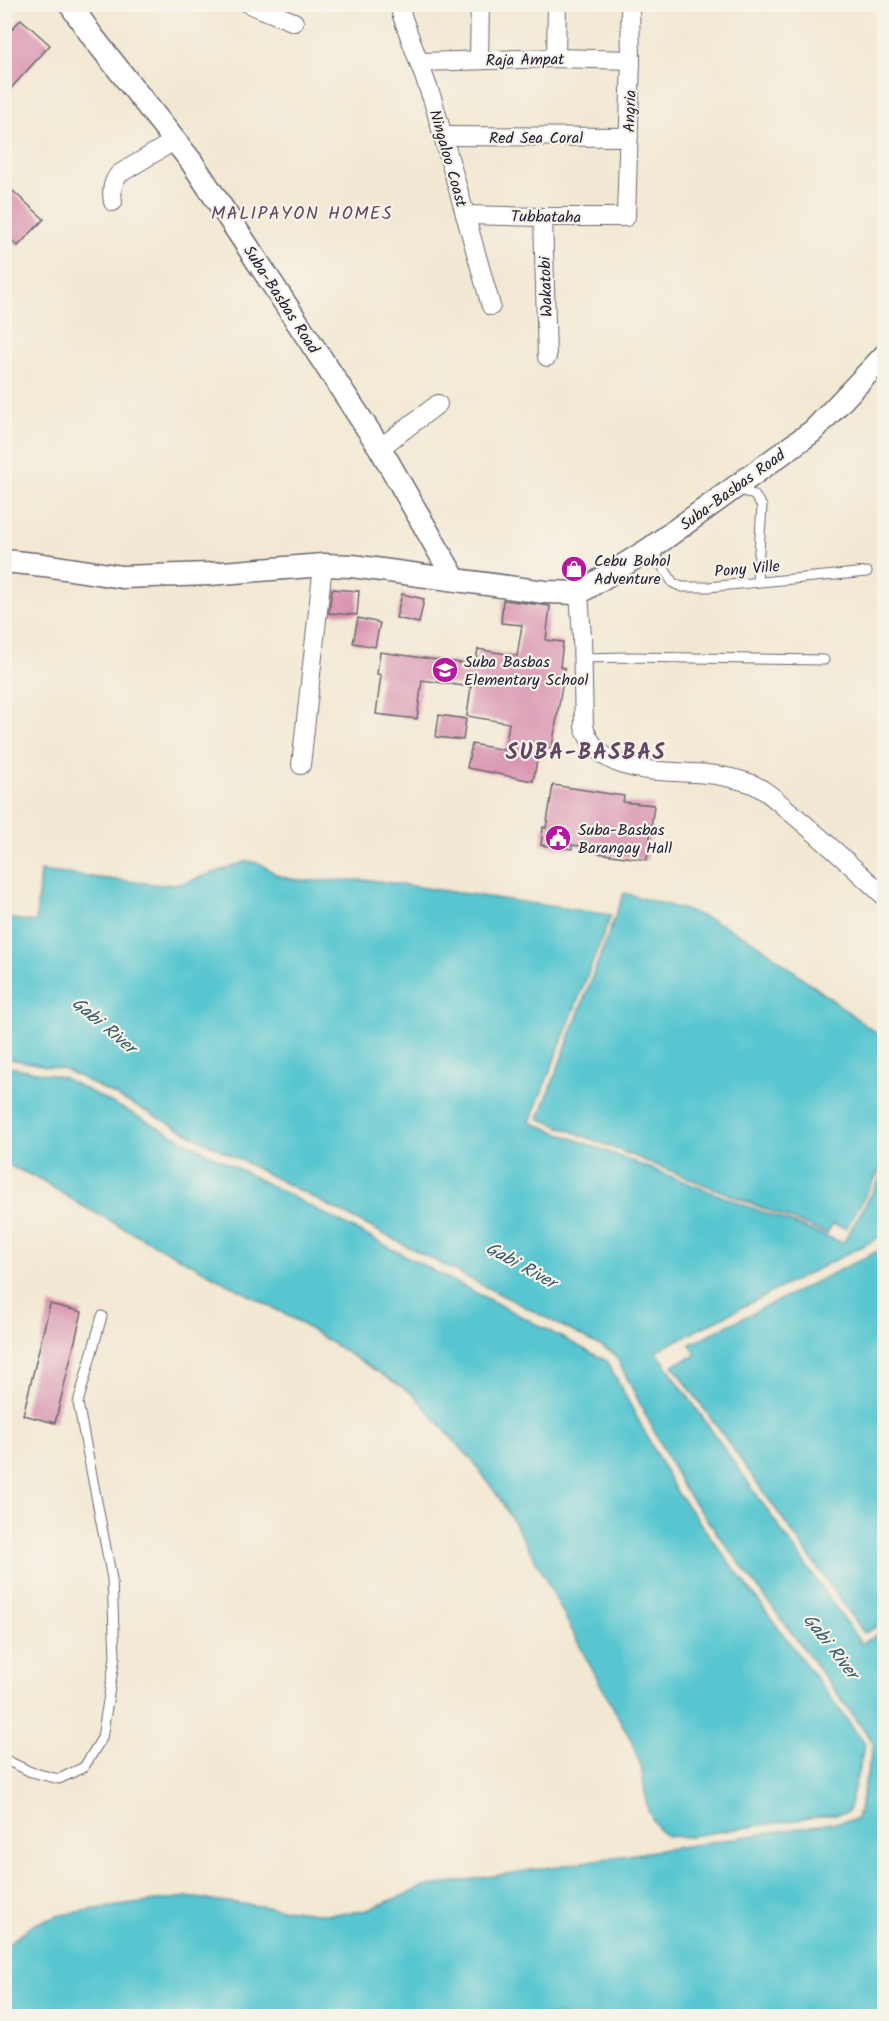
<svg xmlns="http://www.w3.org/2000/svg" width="889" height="2021" font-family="Kalam,sans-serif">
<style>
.water{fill:#59c6d0;stroke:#3e7486;stroke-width:1.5}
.building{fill:#d78cac}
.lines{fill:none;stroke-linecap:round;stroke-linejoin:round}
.service-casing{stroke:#6b6770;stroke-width:11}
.minor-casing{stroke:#6b6770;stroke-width:20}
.tertiary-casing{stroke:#6b6770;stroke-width:25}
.service{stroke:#fff;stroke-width:9}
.minor{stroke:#fff;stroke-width:18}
.tertiary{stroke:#fff;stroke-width:22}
.labels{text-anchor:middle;stroke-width:4.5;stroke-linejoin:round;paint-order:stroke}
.street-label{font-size:16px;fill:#22223b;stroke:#f7f3e8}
.poi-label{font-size:16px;fill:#22223b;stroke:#f7f3e8;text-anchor:start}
.neighbourhood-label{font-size:18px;letter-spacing:1.5px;fill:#614763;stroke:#f7f3e8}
.water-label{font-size:18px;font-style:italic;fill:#355b6f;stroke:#f7f3e8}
.district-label{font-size:22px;font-weight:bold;letter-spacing:1.5px;fill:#614763;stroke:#f7f3e8}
</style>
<rect width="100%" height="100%" fill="#f7f3e8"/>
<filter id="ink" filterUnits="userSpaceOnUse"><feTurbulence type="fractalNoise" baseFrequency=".0167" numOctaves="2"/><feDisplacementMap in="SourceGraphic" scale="12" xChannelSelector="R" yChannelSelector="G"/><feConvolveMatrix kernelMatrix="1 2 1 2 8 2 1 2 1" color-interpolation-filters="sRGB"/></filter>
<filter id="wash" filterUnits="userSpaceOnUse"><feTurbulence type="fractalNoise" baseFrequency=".008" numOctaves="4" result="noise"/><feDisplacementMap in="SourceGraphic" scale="24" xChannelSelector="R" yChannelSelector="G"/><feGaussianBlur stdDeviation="1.35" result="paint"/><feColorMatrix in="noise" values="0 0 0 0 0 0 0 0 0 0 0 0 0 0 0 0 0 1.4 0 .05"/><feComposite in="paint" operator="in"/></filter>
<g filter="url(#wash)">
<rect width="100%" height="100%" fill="#f3e8d3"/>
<g class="water">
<path d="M 248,861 L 261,864 L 277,875 L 290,879 L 308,881 L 370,880 L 611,915 L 530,1122 L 843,1243 L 884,1172 L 884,1235 L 656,1351 L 861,1644 L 884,1631 L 884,2016 L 5,2016 L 5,1947 L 32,1925 L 61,1915 L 96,1909 L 187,1897 L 324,1914 L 349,1913 L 367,1910 L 424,1887 L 857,1819 L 874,1743 L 684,1489 L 614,1353 L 66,1070 L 5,1058 L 5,918 L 36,922 L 40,871 L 161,885 L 184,883 Z"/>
<path d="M 624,893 L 692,912 L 720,924 L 755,942 L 884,1039 L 884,1163 L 846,1228 L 832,1224 L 827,1234 L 539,1118 Z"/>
<path d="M 5,1066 L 62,1077 L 607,1361 L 676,1491 L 865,1744 L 848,1812 L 684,1837 L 668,1836 L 659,1831 L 648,1811 L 641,1766 L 631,1740 L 586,1658 L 539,1566 L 500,1499 L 476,1465 L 413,1394 L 292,1318 L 79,1204 L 40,1179 L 5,1164 Z"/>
<path d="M 884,1248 L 884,1623 L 864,1633 L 673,1365 L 696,1355 L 690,1344 Z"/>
</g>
<g id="blocks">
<g class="building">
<path d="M 21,19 L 50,45 L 4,96 L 4,38 Z"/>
<path d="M 4,183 L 44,219 L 18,246 L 4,234 Z"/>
<path d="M 332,589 L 359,591 L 357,615 L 329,613 Z"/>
<path d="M 402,594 L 424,599 L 419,623 L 396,618 Z"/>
<path d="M 503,600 L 550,606 L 546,640 L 563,642 L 560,667 L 565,668 L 552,748 L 540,746 L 533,781 L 467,768 L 472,744 L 505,750 L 509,723 L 467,716 L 471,687 L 422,680 L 417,719 L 376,714 L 381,675 L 377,674 L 380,652 L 475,665 L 478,649 L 517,656 L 522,625 L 501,623 Z"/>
<path d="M 358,618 L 380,623 L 375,647 L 353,643 Z"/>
<path d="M 439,715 L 466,719 L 463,740 L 436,737 Z"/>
<path d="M 553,785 L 624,796 L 623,802 L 654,805 L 647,860 L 597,853 L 597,848 L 572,845 L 572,849 L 541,845 L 543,827 L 546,828 Z"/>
<path d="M 50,1304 L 82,1312 L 55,1423 L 23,1415 Z"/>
</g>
</g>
</g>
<g filter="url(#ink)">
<use href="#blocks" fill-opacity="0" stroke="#6b6770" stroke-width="1.5"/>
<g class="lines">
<g class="service-casing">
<g id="service">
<path d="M 736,488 L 754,495 L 762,506 L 757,582"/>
<path d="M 651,548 L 673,583 L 682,587 L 708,587 L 867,572"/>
<path d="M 582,658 L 630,657 L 824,660"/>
<path d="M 4,1759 L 31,1772 L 59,1779 L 84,1767 L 102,1738 L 115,1657 L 112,1579 L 78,1403 L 102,1316"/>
</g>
</g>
<g class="minor-casing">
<g id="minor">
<path d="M 249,4 L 294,22"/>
<path d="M 404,4 L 401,13 L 433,101 L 491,306"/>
<path d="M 556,58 L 557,4"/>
<path d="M 479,60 L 480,4"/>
<path d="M 420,62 L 556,58 L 631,60"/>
<path d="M 443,136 L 629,137"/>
<path d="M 113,202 C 111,191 112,182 119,174 L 174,141"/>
<path d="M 465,215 L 543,217 L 626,217 L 631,60 L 630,4"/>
<path d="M 543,217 L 547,357"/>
<path d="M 380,448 L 438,404"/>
<path d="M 579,593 L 582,637 L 584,727 C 601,779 664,769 707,774 C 719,775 732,778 743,781 C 761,785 775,799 789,811 C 822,838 853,867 884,896"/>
<path d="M 301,765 L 323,565"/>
</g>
</g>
<g class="tertiary-casing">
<g id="tertiary">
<path d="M 70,4 L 92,36 L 191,161 L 244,241 L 380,448 L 454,578"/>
<path d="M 4,561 L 44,565 L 122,577 L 210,574 L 323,565 L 352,566 L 545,592 L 579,593 L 651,548 L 813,431 L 884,356"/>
</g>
</g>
<use href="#service" class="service"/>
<use href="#minor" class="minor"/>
<use href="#tertiary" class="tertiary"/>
</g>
</g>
<defs>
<g id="shop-disc" transform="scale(1.35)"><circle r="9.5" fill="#b5179e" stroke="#f7f3e8"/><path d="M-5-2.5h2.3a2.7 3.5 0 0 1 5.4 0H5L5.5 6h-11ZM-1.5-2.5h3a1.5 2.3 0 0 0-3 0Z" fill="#fff"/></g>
<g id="school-disc" transform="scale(1.35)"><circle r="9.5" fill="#b5179e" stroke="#f7f3e8"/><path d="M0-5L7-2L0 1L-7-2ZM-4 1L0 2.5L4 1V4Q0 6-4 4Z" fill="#fff"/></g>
<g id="civic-disc" transform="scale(1.35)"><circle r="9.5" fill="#b5179e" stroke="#f7f3e8"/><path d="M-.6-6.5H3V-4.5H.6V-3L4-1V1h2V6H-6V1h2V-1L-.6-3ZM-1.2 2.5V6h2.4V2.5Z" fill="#fff"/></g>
</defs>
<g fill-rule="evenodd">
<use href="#shop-disc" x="574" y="569"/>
<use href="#school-disc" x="445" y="670"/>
<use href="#civic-disc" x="558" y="838"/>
</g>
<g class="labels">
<g class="street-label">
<text transform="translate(525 59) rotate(-1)" y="6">Raja Ampat</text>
<text transform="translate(629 111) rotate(-88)" y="6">Angria</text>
<text x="536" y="143">Red Sea Coral</text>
<text transform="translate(449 158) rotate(74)" y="6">Ningaloo Coast</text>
<text transform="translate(546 216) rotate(1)" y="6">Tubbataha</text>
<text transform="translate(545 287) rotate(-92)" y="6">Wakatobi</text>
<text transform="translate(282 299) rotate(57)" y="6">Suba-Basbas Road</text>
<text transform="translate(732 489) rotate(-36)" y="6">Suba-Basbas Road</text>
<text transform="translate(747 568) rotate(-5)" y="6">Pony Ville</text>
</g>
<g class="poi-label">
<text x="594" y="566">Cebu Bohol<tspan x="594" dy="18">Adventure</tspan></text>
<text x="464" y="667">Suba Basbas<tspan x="464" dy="18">Elementary School</tspan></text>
<text x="578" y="835">Suba-Basbas<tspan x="578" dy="18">Barangay Hall</tspan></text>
</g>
<g class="neighbourhood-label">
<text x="302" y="219">MALIPAYON HOMES</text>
</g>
<g class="water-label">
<text transform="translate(104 1025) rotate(40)" y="6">Gabi River</text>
<text transform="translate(521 1265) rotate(29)" y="6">Gabi River</text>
<text transform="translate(831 1646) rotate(52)" y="6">Gabi River</text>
</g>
<g class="district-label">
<text x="586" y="759">SUBA-BASBAS</text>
</g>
</g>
<rect width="889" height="2021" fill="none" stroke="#f7f3e8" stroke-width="24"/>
</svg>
